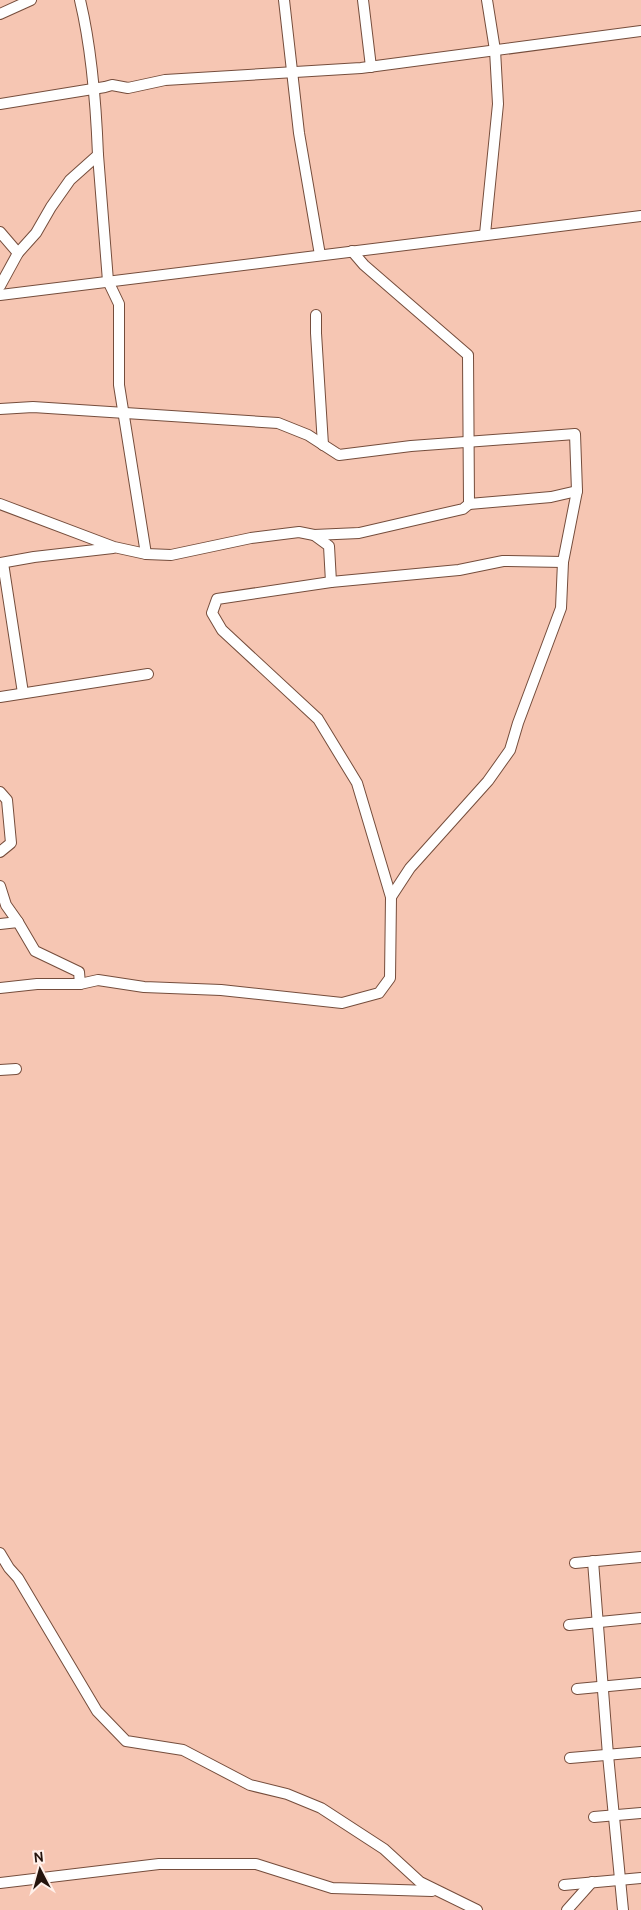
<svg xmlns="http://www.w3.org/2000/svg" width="641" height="1910" font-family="Cabin,sans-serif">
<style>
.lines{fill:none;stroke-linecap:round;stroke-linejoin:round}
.minor-casing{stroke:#754d3c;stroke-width:12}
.minor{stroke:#fff;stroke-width:10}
</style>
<rect width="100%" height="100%" fill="#f6c6b3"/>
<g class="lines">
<g class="minor-casing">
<g id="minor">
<path d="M 284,0 L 299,133 L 320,255"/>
<path d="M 363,0 L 371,67"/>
<path d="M 0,14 L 31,0"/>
<path d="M 0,104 L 105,87 L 112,85 L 128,88 L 165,80 L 361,68 L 641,31"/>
<path d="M 98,155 L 108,281 L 119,304 L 119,385 L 146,554"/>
<path d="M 0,232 L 18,253"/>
<path d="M 485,234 L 498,104 L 495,50 L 487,0"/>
<path d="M 0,286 L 18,253 L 36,233 L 51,207 L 70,180 L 98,155 C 96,103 92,50 80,0"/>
<path d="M 0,295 L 641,216"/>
<path d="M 316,315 L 316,333 L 323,445"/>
<path d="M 0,409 L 33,407 L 278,423 L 308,435 L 339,455 L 411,446 L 575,434 L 577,491 L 563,562 L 561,608 L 518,723 L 510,750 L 488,781 L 410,868 L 391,897 L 390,978 L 379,993 L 342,1003 L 221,990 L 144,987 L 98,980 L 80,984 L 37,984 L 0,988"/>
<path d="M 0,504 L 114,547 L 146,554 L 171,555 L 251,538 L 299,532 L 314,535 L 359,533 L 463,509 L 469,504 L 468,355 L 364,265 L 352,251"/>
<path d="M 469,504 L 551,497 L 577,491"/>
<path d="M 314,535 L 329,546 L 331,582"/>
<path d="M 0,563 L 34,557 L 113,548"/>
<path d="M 3,563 L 23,693"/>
<path d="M 0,697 L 148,674"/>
<path d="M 0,792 L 7,800 L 11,843 L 0,852"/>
<path d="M 0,886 L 6,905 L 18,922 L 35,951 L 79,972 L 80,984"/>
<path d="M 391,897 L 357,783 L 318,719 L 222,630 L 212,613 L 217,599 L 331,582 L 459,570 L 503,561 L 563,562"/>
<path d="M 0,924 L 18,922"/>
<path d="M 0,1070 L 16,1069"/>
<path d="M 0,1553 L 9,1568 L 18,1578 L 97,1711 L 126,1741 L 183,1750 L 250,1785 L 287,1794 L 321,1808 L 384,1849 L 420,1882 L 477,1910"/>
<path d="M 593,1561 L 608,1755 L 623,1910"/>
<path d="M 575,1563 L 641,1557"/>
<path d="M 569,1625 L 641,1618"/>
<path d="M 577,1689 L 641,1683"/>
<path d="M 570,1758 L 641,1752"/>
<path d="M 594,1817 L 641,1813"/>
<path d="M 0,1883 L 159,1864 L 256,1864 L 332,1888 L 432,1891"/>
<path d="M 564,1885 L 641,1878"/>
<path d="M 567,1910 L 592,1882"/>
</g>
</g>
<use href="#minor" class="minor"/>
</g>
<g transform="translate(40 1870) rotate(354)" stroke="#fff0ea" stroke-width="4" paint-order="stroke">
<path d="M0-4L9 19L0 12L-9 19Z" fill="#25140d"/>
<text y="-8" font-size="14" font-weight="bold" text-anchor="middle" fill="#25140d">N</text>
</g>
</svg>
